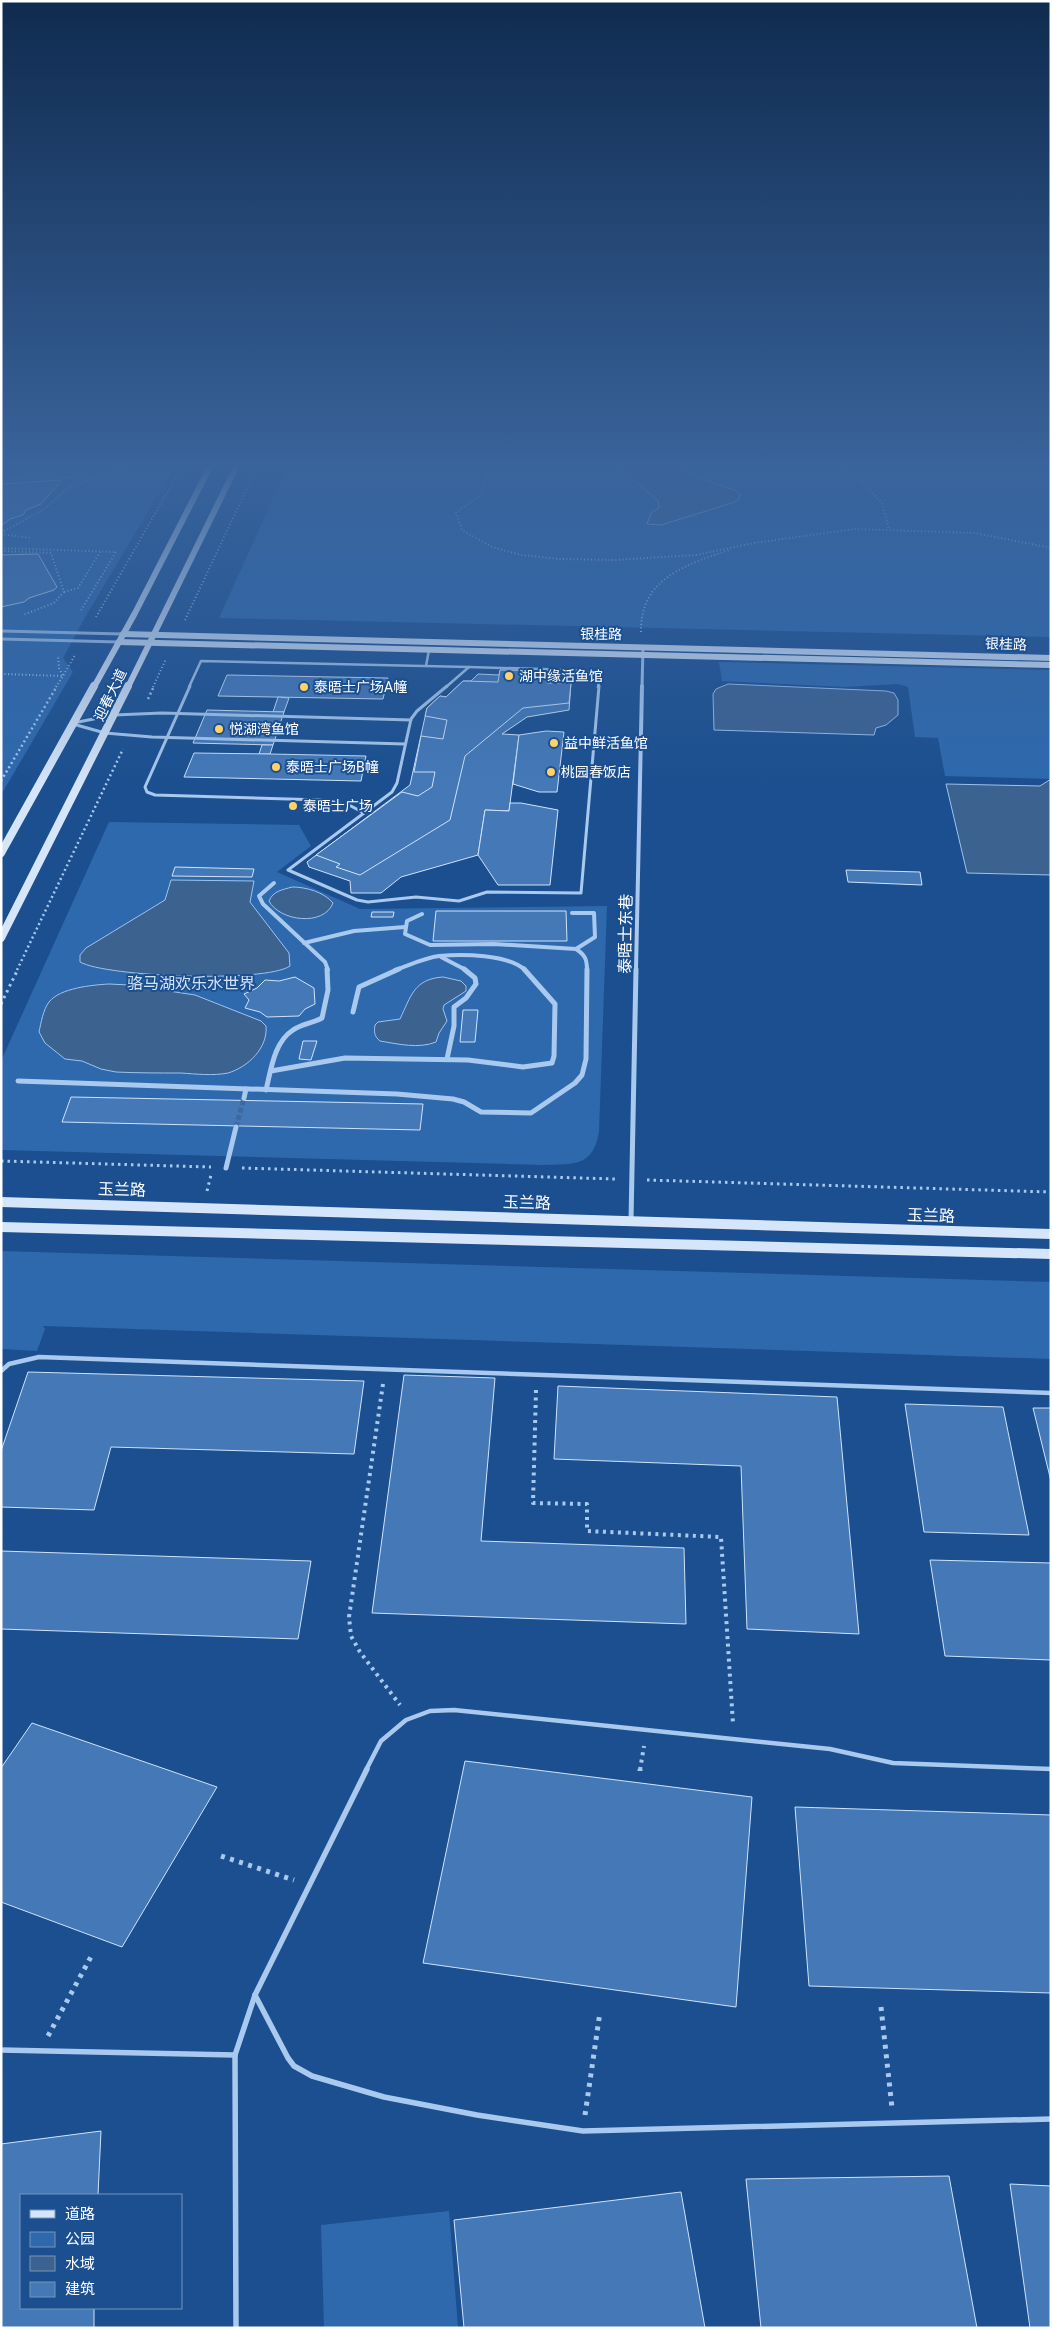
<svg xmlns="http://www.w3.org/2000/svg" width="1052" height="2329" font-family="Roboto,'Noto Sans SC',sans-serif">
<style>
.green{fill:#2e69ad}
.water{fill:#3c6290;stroke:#9cc4f0}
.building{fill:#4478b7;stroke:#cfe3fa}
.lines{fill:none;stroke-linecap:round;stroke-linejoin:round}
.street-tunnel{stroke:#3d69a0;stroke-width:5;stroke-dasharray:5 2.5;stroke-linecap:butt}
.path-far4{stroke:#a9c9ee;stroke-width:2;stroke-dasharray:1 2.5;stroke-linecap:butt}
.path-far3{stroke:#a9c9ee;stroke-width:2.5;stroke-dasharray:2 3;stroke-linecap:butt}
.path-far2{stroke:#a9c9ee;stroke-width:3;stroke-dasharray:2.5 4;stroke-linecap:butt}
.path-far1{stroke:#a9c9ee;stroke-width:4;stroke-dasharray:3 4.5;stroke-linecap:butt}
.path{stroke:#a9c9ee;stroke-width:5;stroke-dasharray:4 5.5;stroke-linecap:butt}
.lane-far3{stroke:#a9c9ee;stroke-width:2.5}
.lane-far2{stroke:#a9c9ee;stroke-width:3}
.lane-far1{stroke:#a9c9ee;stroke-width:4.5}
.lane{stroke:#a9c9ee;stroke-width:5.5}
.street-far2{stroke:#a9c9ee;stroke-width:3}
.street-far1{stroke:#a9c9ee;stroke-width:4}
.street{stroke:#a9c9ee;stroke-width:5}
.secondary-far2{stroke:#d6e6fa;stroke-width:6}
.secondary-far1{stroke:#d6e6fa;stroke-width:8}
.secondary{stroke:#d6e6fa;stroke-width:10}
.poi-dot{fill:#ffd166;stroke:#1b4f8f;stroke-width:2}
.labels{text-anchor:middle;stroke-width:4;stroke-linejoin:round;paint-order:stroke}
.far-street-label{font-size:14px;fill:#fff;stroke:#1b4f8f}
.far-poi-label{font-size:14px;fill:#fff;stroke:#1b4f8f;text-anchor:start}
.street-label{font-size:16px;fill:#fff;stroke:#1b4f8f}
.park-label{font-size:16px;fill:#cfe3fa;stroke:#1b4f8f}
</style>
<rect width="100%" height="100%" fill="#1b4f8f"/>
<g class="green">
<path d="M 1,461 L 178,461 L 83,621 L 63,658 L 73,672 L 1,795 Z"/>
<path d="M 290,461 L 1051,461 L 1051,637 L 219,618 Z"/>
<path d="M 719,662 L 1051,670 L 1051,779 L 945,776 L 938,738 L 915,737 L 908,687 L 898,684 L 845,687 L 722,681 Z"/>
<path d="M 109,822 L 299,825 L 311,846 L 277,872 L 360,909 L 607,906 L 599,1132 C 593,1167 574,1164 543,1165 L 1,1150 L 1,1061 Z"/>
<path d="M 1,1251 L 1051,1282 L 1051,1359 L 43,1326 L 45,1329 L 37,1351 L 1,1349 Z"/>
<path d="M 449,2211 L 458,2328 L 324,2328 L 321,2225 Z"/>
</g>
<g class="water">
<path d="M 622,461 L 665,461 L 687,473 L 736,491 L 740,495 L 739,499 L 732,503 L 661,525 L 647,524 L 651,513 L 659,508 L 658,501 L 630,476 L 629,473 L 622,470 L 620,463 Z"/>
<path d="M 728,684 L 886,691 L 894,693 L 898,700 L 898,715 L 886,725 L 876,728 L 874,735 L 714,730 L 713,694 L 716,689 Z"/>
<path d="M 1051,779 L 1051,875 L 967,873 L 946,784 L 1040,786 Z"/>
<path d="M 171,880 L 254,881 L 250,902 L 289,953 L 290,966 C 265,983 107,977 80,962 L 80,955 L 86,948 L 165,900 Z"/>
<path d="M 292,887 C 306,887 324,892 333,903 C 324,927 279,921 269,901 C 273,891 282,890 292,887 Z"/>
<path d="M 443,977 L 461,981 L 466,986 L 466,991 L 444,1005 L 443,1009 L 447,1021 L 439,1033 L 436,1042 C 419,1049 398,1044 380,1041 C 374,1036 374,1032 375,1025 L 378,1022 L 400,1019 C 411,996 414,979 443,977 Z"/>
<path d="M 109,984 L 129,985 L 195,995 L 261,1021 L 266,1026 C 268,1048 248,1067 228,1073 C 213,1076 196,1074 181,1073 C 159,1073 137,1073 116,1072 L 101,1069 L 82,1061 L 65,1059 L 45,1043 L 39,1032 C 41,1023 43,1010 49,1002 C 60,988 92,985 109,984 Z"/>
</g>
<g class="building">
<path d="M 62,480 L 41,504 L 26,510 L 23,515 L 10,519 L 1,526 L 1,484 Z"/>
<path d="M 38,554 L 57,587 L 54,590 L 29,598 L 24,602 L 1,607 L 1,555 Z"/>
<path d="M 500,670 L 556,671 L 557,680 L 546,680 L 547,683 L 571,683 L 569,710 L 527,717 L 502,734 L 519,735 L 509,811 L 485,810 L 478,855 L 401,877 L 381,893 L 351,893 L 350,881 L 309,867 L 307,862 L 410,785 L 427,708 L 440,696 L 446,697 L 463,681 L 471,681 L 478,674 L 499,675 Z"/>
<path d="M 500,670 L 556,671 L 557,680 L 546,680 L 547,683 L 571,683 L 569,703 L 523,708 L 465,756 L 450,820 L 360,875 L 336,867 L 340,864 L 316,855 L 402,792 L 418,796 L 432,787 L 435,772 L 414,772 L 421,736 L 443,739 L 447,720 L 425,716 L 427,708 L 440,696 L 446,697 L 463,681 L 498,682 Z"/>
<path d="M 227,675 L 388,678 L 383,699 L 218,696 Z"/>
<path d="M 278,697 L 289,698 L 284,712 L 273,712 Z"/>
<path d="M 207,710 L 284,712 L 273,745 L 193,743 Z"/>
<path d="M 546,731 L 564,732 L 557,792 L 539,792 L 513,784 L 519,735 Z"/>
<path d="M 262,745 L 273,745 L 270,754 L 259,754 Z"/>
<path d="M 194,753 L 270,754 L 366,756 L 361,781 L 184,777 Z"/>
<path d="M 510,803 L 521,803 L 558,810 L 550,885 L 498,885 L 478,855 L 485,810 L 509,811 Z"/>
<path d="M 175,867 L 254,869 L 252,877 L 172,876 Z"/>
<path d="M 846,870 L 920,872 L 922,885 L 848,882 Z"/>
<path d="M 436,911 L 566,911 L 567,941 L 433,941 Z"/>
<path d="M 372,912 L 394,912 L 393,917 L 371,917 Z"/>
<path d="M 295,977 L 314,988 L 315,1004 L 305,1009 L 299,1016 L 267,1017 L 260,1012 L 245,1008 L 249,1000 L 244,994 L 257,988 L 265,980 L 279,981 Z"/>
<path d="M 463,1010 L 478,1010 L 475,1042 L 460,1042 Z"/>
<path d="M 303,1041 L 317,1041 L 311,1060 L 299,1059 Z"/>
<path d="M 71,1097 L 423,1104 L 420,1130 L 62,1122 Z"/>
<path d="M 28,1372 L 364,1381 L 354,1454 L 111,1447 L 94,1510 L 1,1507 L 1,1451 Z"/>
<path d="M 404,1375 L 495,1378 L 481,1541 L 684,1548 L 686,1624 L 372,1613 Z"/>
<path d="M 558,1386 L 837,1397 L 859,1634 L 747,1629 L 741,1466 L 554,1459 Z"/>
<path d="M 905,1404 L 1003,1407 L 1029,1535 L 924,1532 Z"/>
<path d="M 1033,1408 L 1051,1408 L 1051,1481 Z"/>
<path d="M 1,1551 L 311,1561 L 298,1639 L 1,1629 Z"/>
<path d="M 930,1560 L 1051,1563 L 1051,1660 L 945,1656 Z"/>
<path d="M 32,1723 L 217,1787 L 122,1947 L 1,1902 L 1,1768 Z"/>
<path d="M 465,1761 L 752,1797 L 736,2007 L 423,1963 Z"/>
<path d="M 795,1807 L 1051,1815 L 1051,1993 L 809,1986 Z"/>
<path d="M 101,2131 L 98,2195 L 21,2195 L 21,2308 L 94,2308 L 94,2328 L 1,2328 L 1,2144 Z"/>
<path d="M 949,2176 L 977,2328 L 761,2328 L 746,2179 Z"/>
<path d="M 1010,2184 L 1051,2186 L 1051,2328 L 1030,2328 Z"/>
<path d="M 681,2192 L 705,2328 L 464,2328 L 454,2220 Z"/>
</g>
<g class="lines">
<path class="street-tunnel" d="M 236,1127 L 244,1098"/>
<g class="path-far4">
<path d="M 484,461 L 489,471 L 481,495 L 456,512 L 462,530 L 492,547 L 521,555 L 560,559 L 615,560 L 696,555 L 754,543 L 854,529 L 975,533 L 1051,548"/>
<path d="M 831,461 L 862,482 L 882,503 L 889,529"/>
<path d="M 1,479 L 95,476"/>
<path d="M 1,533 L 44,509 L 68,488 L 128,467 L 137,461"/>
<path d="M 1,534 L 31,538"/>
<path d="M 1,548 L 116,552 L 80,612"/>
<path d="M 1,551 L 51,553 L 64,592 L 54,603 L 23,615"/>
<path d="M 64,592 L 78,588 L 100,552"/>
<path d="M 96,617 L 185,461"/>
<path d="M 185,620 L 260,461"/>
<path d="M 641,632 C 640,578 686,565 729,550"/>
<path d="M 1,674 L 63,676 L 75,655"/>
<path d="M 56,687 L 63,676 L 59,668 L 58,656"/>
<path d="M 153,687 L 166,659"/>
</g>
<g class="path-far3">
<path d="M 148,699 L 154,686"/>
<path d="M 1,781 L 57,686"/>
<path d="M 17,970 L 123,749"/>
</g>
<g class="path-far2">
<path d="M 1,1004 L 18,969"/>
<path d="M 1,1161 L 211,1167"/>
<path d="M 242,1168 L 615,1179"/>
<path d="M 647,1180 L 1051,1192"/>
<path d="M 207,1191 L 211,1175"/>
</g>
<g class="path-far1">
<path d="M 383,1384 L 349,1617 L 351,1636 L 360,1652 L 400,1705"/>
<path d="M 536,1390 L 533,1503 L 587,1504 L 587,1531 L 721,1537 L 733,1724"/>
<path d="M 640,1770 L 644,1746"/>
</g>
<g class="path">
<path d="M 640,1771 L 640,1769"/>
<path d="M 221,1856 L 294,1880"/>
<path d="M 881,2007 L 892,2108"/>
<path d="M 48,2036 L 93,1953"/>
<path d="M 585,2115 L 600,2012"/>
</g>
<g class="lane-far3">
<path d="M 426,666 L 429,650"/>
<path d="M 469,667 L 573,670 L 592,673 L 599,681 L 598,687"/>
<path d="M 189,687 L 201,661 L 469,667"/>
<path d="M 446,687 L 469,667"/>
</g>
<g class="lane-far2">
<path d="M 190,686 L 145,787 L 147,792 L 155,795 L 323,800 L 349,805 L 364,813"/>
<path d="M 447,686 L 417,711 L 411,719 L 397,783 L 392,792 L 288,870 L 357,900 L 368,902 L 416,897 L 459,901 L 487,892 L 581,893 L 599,686"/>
<path d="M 73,723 L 114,715 L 162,713 L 411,720"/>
<path d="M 73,724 L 105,733 L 152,737 L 405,744"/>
</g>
<g class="lane-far1">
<path d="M 1,1371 L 9,1364 L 39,1357 L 1051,1393"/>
<path d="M 366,1770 L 381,1741 L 406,1720 L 430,1711 L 454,1710 L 830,1749 L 893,1763 L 1051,1769"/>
</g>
<g class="lane">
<path d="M 255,1995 L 288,2058 L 294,2066 L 312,2076 L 384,2097 L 477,2115 L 583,2131 L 1051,2119"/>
<path d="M 1,2050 L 235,2055"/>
<path d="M 236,2328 L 235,2055 L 255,1995 L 367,1769"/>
</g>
<g class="street-far2">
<path d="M 1,631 L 123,634"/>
<path d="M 1,639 L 119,642"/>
<path d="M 642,687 L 643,647"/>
</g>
<g class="street-far1">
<path d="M 274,883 L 259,896 L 263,904 L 325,962 L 328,970"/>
<path d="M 572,913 L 594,913 L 595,937 L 576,949"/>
<path d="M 422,914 L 407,921 L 405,934 L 430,945 L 494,944 L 576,949 C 585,955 587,959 587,970"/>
<path d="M 304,943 L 354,931 L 405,927"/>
<path d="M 441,957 L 466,970"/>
<path d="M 395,970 C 410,965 424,958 439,956 C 462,954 508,954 525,970"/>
<path d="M 636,970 L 642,686"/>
</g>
<g class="street">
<path d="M 353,1012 L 359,987 L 399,969"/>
<path d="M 447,1059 L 454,1026 L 454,1007 L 466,998 L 476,984 L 475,978 L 464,969"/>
<path d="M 271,1071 L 345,1058 L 468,1060 L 523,1067 L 552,1063 L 554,1056 L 555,1004 L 524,969"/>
<path d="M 18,1081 L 397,1094 L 453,1099 L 464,1102 L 481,1112 L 531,1113 L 575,1083 L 582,1075 L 586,1059 L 587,969"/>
<path d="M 266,1090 C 271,1070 274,1042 293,1030 C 301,1024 313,1023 322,1018 L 328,990 L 327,969"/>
<path d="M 244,1098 L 246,1089"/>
<path d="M 226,1168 L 236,1127"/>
<path d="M 631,1221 L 636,969"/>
</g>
<g class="secondary-far2">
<path d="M 123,634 L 1051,658"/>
<path d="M 119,642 L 1051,665"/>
<path d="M 94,687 L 135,613 L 213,461"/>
<path d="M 128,687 L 239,461"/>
</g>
<g class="secondary-far1">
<path d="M 1,853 L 94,686"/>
<path d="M 1,938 L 128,686"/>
</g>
<g class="secondary">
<path d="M 1,1202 L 1051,1234"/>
<path d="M 1,1227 L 1051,1254"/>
</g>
</g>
<linearGradient id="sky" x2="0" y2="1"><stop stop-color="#0f2b4f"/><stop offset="0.59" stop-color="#39639b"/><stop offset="1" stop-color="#39639b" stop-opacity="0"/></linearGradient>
<rect width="1052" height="787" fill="url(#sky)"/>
<g class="poi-dot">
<circle cx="509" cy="676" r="5"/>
<circle cx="304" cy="687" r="5"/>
<circle cx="219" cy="729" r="5"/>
<circle cx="554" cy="743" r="5"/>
<circle cx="276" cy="767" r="5"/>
<circle cx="551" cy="772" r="5"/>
<circle cx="293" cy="806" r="5"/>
</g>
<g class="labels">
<g class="far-street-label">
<text transform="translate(601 634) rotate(1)" y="5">银桂路</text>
<text transform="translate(1006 644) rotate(2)" y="5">银桂路</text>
<text transform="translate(110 695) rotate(-64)" y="5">迎春大道</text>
</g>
<g class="far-poi-label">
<text x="519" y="681">湖中缘活鱼馆</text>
<text x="314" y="692">泰晤士广场A幢</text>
<text x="229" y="734">悦湖湾鱼馆</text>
<text x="564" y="748">益中鲜活鱼馆</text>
<text x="286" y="772">泰晤士广场B幢</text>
<text x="561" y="777">桃园春饭店</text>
<text x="303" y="811">泰晤士广场</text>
</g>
<g class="street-label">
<text transform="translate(625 934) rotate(-89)" y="6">泰晤士东巷</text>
<text transform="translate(122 1189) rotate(2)" y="6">玉兰路</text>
<text transform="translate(527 1202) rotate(2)" y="6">玉兰路</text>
<text transform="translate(931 1215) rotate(2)" y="6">玉兰路</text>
</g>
<g class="park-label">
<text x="191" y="989">骆马湖欢乐水世界</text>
</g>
</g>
<rect width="1052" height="2329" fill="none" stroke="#ffffff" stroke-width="5"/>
<rect x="20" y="2194" width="162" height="115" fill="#1b4f8f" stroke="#7695bc"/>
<rect x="30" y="2210" width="25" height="8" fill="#d6e6fa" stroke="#7695bc"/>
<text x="65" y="2219" font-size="15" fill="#ffffff">道路</text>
<rect x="30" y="2232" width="25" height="15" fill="#2e69ad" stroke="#7695bc"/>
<text x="65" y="2244" font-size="15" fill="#ffffff">公园</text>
<rect x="30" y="2256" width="25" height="15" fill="#3c6290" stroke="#7695bc"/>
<text x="65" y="2269" font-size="15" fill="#ffffff">水域</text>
<rect x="30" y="2282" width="25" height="15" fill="#4478b7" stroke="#7695bc"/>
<text x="65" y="2294" font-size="15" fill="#ffffff">建筑</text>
</svg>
